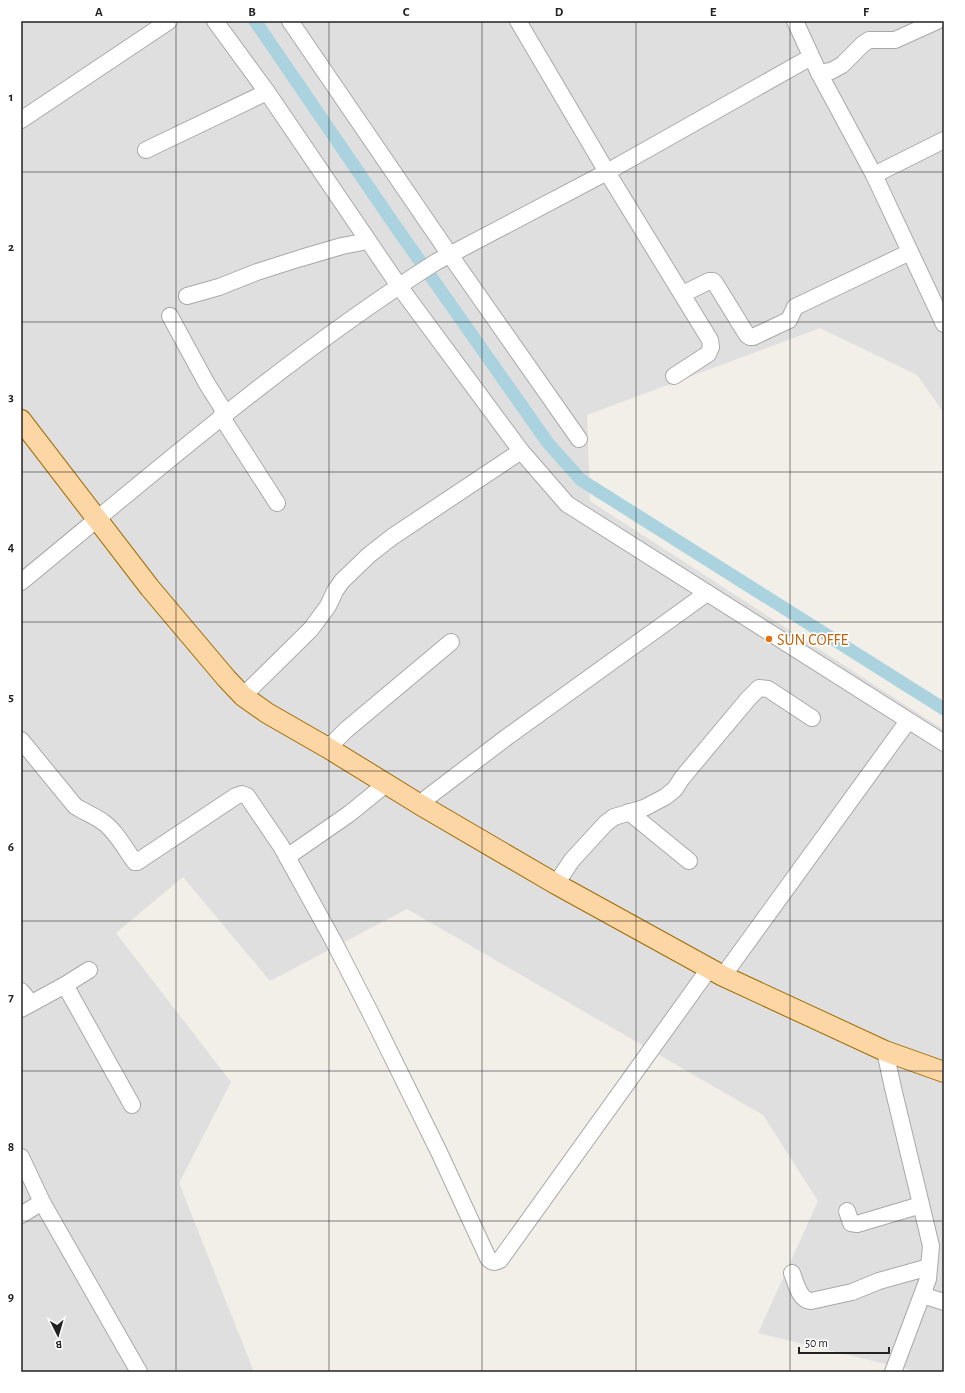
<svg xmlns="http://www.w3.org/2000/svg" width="965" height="1393" font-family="'Alegreya Sans',sans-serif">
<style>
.residential{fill:#e0dfdf}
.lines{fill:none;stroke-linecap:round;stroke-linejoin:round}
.canal{stroke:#aad3df;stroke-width:13}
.minor-casing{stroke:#a9a9a9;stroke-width:18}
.major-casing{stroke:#a06b00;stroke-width:22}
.minor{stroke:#fff;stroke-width:16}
.major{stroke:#fcd6a4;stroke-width:20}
.grid{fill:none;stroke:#222;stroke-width:1;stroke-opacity:0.55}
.food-dot{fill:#e8710a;stroke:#fff;stroke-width:1.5}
.labels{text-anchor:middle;stroke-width:3.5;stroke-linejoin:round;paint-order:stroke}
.food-label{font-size:16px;fill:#c56008;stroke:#fff;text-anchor:start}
.neatline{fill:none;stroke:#222;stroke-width:1.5}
.grid-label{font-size:13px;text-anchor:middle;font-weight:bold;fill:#222}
</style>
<rect width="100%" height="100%" fill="#f2efe9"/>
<path class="residential" d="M 21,21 L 944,21 L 944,413 L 917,375 L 820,328 L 587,415 L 590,501 L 944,730 L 944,1372 L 919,1372 L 758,1333 L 818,1201 L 763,1115 L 407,909 L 270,981 L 183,877 L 116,933 L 231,1082 L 179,1183 L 254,1372 L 21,1372 Z"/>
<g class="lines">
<path class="canal" d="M 255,21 L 396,227 L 548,443 L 581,480 L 944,709"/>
<g class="minor-casing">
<g id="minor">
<path d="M 215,21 L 267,92 L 399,286 L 521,451 L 567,504 L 944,743"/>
<path d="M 290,21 L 450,255 L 579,439"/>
<path d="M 518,21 L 607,172 L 710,340 L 711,347 L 708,354 L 674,376"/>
<path d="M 795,21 L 819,73 L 874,175 L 944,324"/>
<path d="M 819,73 L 831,71 L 842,65 L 863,44 L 869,40 L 895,40 L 937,21"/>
<path d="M 21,120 L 169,21"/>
<path d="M 146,150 L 267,92"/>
<path d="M 874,175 L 944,140"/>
<path d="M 683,294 L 709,281 L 713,281 L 715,283 L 747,335 L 750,337 L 753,337 L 789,320 L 795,307 L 910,252"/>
<path d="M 187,296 L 219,287 L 257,272 L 301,258 L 342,246 L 368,241"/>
<path d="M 170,316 L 207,384 L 226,414"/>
<path d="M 221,416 L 277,503"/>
<path d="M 21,582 C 156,471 288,356 436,262 L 607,172 L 811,57"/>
<path d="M 243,696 L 311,629 L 328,606 L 335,591 L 342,581 L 369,555 L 392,537 L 521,451"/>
<path d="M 21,740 L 75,806 C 84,812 95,816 103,822 C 116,831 125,849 135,862 L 137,862 L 236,796 L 242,794 L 247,796 L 281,846 L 334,942 L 371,1014 L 439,1152 L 488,1258 C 492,1263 495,1263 500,1260 L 709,969"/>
<path d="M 328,748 L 346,730 L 451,642"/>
<path d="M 419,804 L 507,737 L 707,593"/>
<path d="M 629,812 L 689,861"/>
<path d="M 287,857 L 349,814 L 386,784"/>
<path d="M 556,884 L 572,860 L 606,823 L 614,817 L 644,808 L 665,797 L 675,789 L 682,778 L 748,699 L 759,688 L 768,689 L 812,718"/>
<path d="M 723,976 L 908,721"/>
<path d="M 65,985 L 132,1105"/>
<path d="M 21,991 L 31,1003"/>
<path d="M 21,1009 L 65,985 L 89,970"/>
<path d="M 885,1051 L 893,1088 L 931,1246 L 928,1279 L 893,1372"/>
<path d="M 21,1157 L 42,1202 L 139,1372"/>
<path d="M 847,1211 L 851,1223 L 857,1224 L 921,1205"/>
<path d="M 21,1215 L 42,1202"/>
<path d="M 792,1273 C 796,1283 799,1300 811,1301 L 852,1292 L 879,1281 L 929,1267"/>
<path d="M 922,1295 L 944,1302"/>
</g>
</g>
<g class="major-casing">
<path id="major" d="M 21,420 L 150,588 L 226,678 L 243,696 L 267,713 L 328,748 L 419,804 L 556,884 L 723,976 L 885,1051 L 944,1072"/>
</g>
<use href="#minor" class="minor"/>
<use href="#major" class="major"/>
</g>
<path class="grid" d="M 176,21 L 176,1372M 329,21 L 329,1372M 482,21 L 482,1372M 636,21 L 636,1372M 790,21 L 790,1372M 21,172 L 944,172M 21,322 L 944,322M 21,472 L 944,472M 21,622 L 944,622M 21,771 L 944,771M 21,921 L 944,921M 21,1071 L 944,1071M 21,1221 L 944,1221"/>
<circle class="food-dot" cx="769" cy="639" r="4"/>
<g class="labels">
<g class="food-label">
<text x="777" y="645">SUN COFFE</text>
</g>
</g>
<rect width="965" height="1393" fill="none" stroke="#ffffff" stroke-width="44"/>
<g transform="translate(58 1335) rotate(175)" stroke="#ffffff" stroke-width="3" paint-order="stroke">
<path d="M0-3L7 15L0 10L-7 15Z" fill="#222222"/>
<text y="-6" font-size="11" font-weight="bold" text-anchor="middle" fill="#222222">B</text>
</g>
<path d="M799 1347v6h90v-6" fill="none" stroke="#222222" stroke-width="2"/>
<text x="805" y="1347" font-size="12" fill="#222222" stroke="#ffffff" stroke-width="3" paint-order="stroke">50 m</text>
<rect x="22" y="22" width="921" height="1349" class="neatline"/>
<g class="grid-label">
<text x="99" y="16">A</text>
<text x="252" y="16">B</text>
<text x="406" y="16">C</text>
<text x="559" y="16">D</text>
<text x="713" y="16">E</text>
<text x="866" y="16">F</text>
<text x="11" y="101">1</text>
<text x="11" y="251">2</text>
<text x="11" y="401">3</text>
<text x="11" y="551">4</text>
<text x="11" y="701">5</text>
<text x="11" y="851">6</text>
<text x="11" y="1001">7</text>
<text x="11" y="1151">8</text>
<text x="11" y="1301">9</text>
</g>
</svg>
